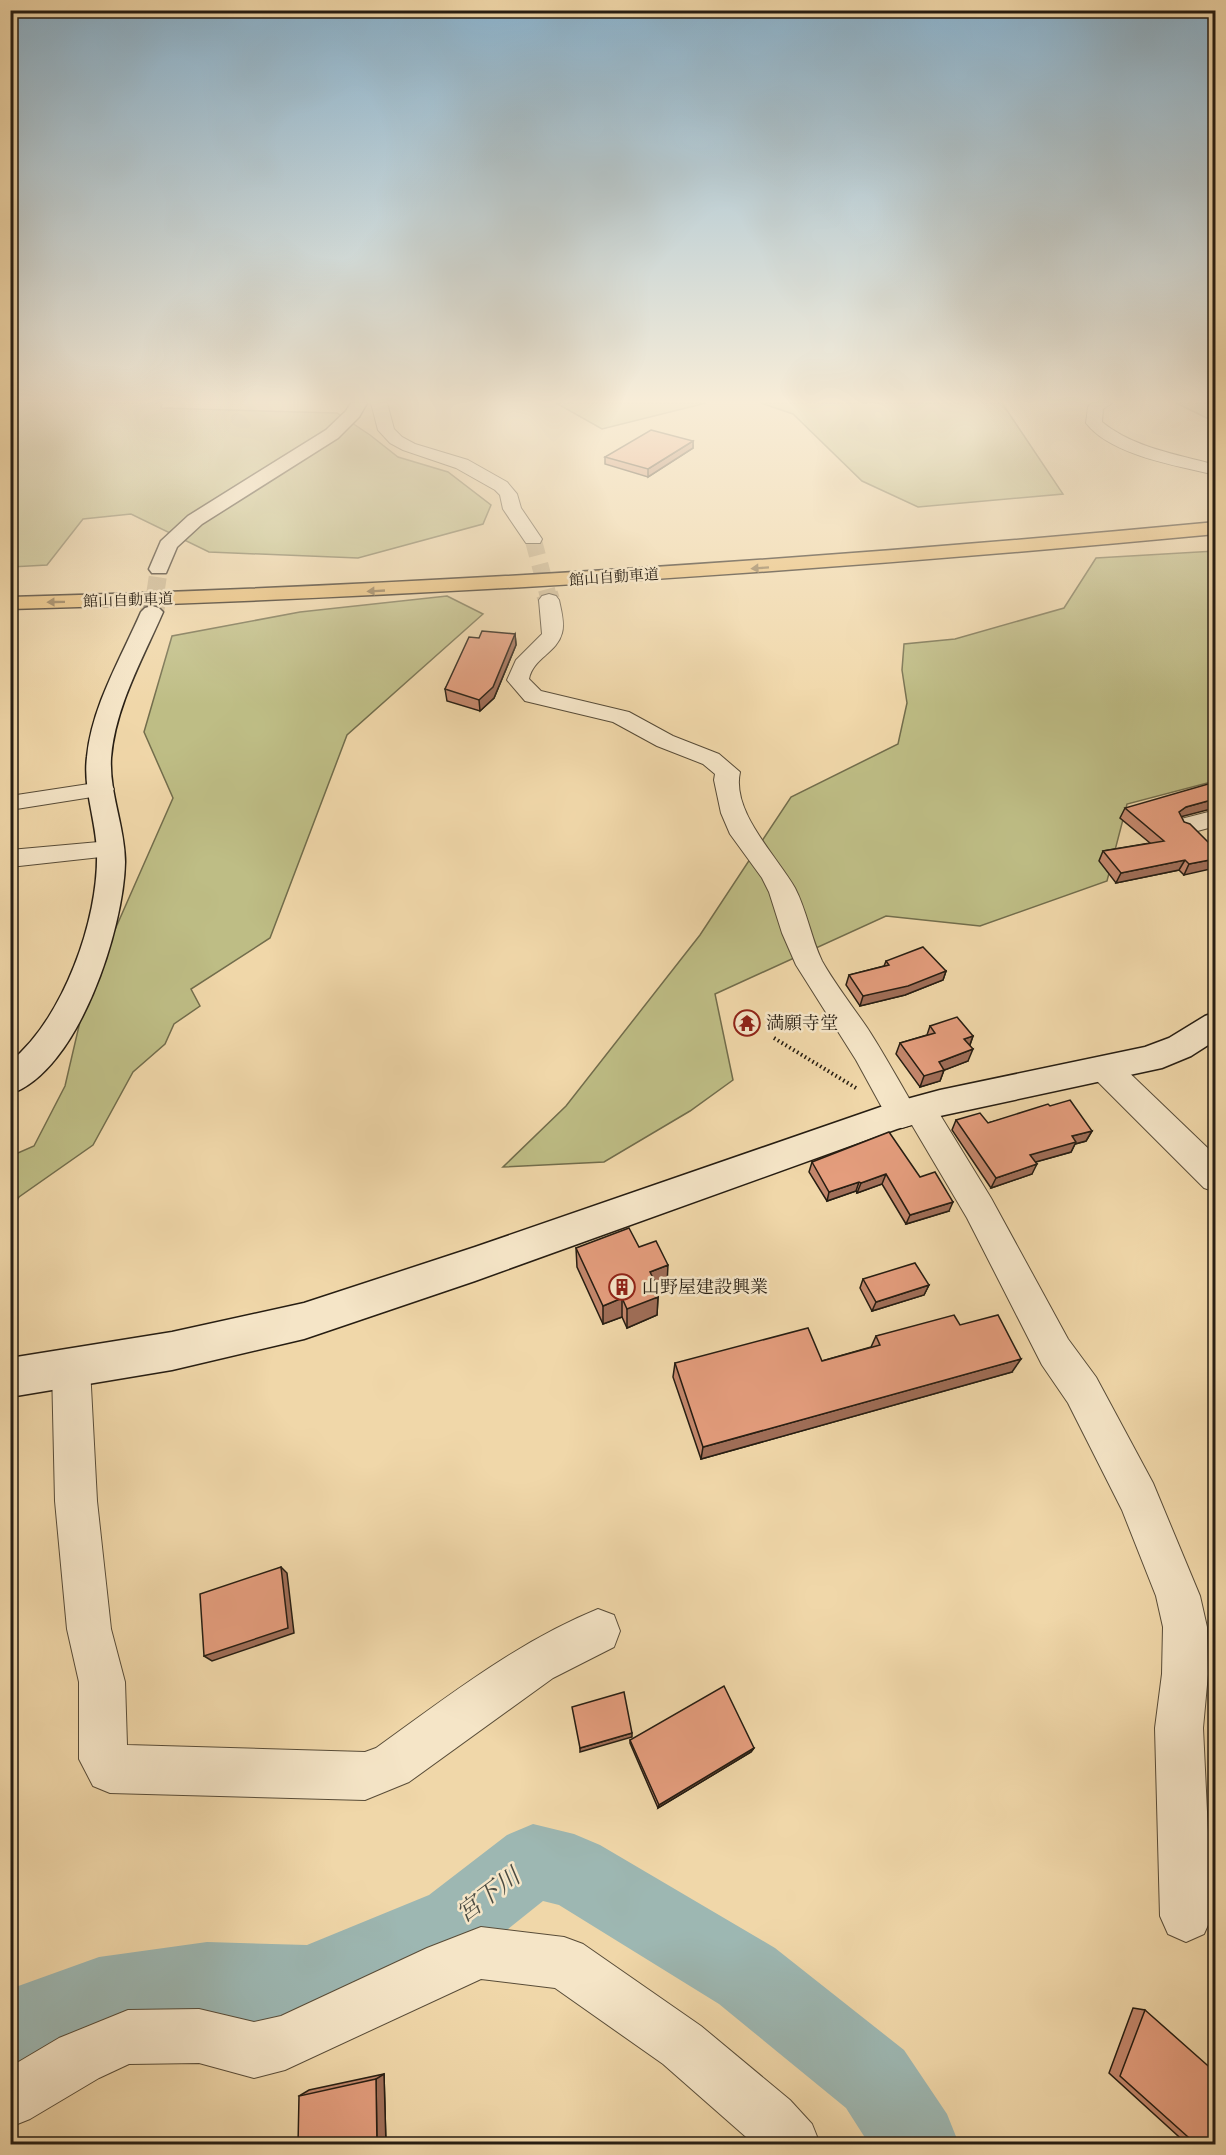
<svg xmlns="http://www.w3.org/2000/svg" width="1226" height="2155" font-family="'IM FELL Double Pica','Noto Serif JP',serif">
<style>
.green{fill:#bebd85;stroke:#726d4c;stroke-width:1.5}
.lines{fill:none;stroke-linecap:round;stroke-linejoin:round}
.river{fill:#9db7b2;fill-rule:evenodd}
.street-tunnel-far1{stroke:#c8b28b;stroke-width:17;stroke-dasharray:17 9;stroke-linecap:butt}
.street-tunnel{stroke:#c8b28b;stroke-width:22;stroke-dasharray:22 11;stroke-linecap:butt}
.secondary-tunnel-far1{stroke:#c8b28b;stroke-width:18;stroke-dasharray:18 9;stroke-linecap:butt}
.secondary-tunnel{stroke:#c8b28b;stroke-width:24;stroke-dasharray:24 12;stroke-linecap:butt}
.street-casing{stroke:#584c38;stroke-width:2}
.secondary-casing{stroke:#261d12;stroke-width:3}
.highway-casing{stroke:#261d12;stroke-width:3}
.path{stroke:#261d12;stroke-width:4;stroke-dasharray:1.5 3;stroke-linecap:butt}
.street{fill:#f5e5c7;fill-rule:evenodd}
.secondary{fill:#f5e5c7;fill-rule:evenodd}
.highway{fill:#e8bc74;fill-rule:evenodd}
.wall{fill:#c4876c;stroke:#261d12;stroke-width:1.5}
.shaded-wall{fill:#a06e58;stroke:#261d12;stroke-width:1.5}
.building{fill:#e49d7d;stroke:#261d12;stroke-width:1.5}
.oneway{fill:#876c43}
.labels{text-anchor:middle;stroke-width:5;stroke-linejoin:round;paint-order:stroke}
.far-street-label{font-size:15px;fill:#261d12;stroke:#f5e5c7}
.poi-label{font-size:18px;fill:#261d12;stroke:#f5e5c7;text-anchor:start}
.near-water-label{font-size:24px;font-style:italic;fill:#4a4b42;stroke:#f5e5c7}
</style>
<rect width="100%" height="100%" fill="#f0d7a9"/>
<filter id="stains"><feTurbulence type="fractalNoise" baseFrequency=".00333" numOctaves="4"/><feColorMatrix values="0 0 0 0 .2 0 0 0 0 .09 0 0 0 0 .02 0 0 0 .5 -.17"/></filter>
<radialGradient id="worn" r=".72"><stop offset=".6" stop-color="#630" stop-opacity="0"/><stop offset="1" stop-color="#630" stop-opacity=".3"/></radialGradient>
<g class="green">
<path d="M 10,403 L 162,403 L 161,408 L 337,413 L 370,435 L 398,457 L 448,472 L 491,505 L 483,524 L 358,558 L 209,552 L 131,514 L 83,519 L 47,565 L 11,567 Z"/>
<path d="M 556,403 L 706,403 L 602,429 Z"/>
<path d="M 761,403 L 1002,403 L 1063,494 L 918,507 L 862,481 L 793,414 Z"/>
<path d="M 1176,403 L 1215,403 L 1215,422 Z"/>
<path d="M 1215,551 L 1215,781 L 1127,804 L 1107,881 L 980,926 L 886,916 L 715,994 L 733,1080 L 690,1111 L 604,1162 L 503,1167 L 566,1106 L 700,935 L 791,797 L 898,744 L 907,703 L 902,670 L 904,644 L 955,639 L 1064,608 L 1096,558 Z"/>
<path d="M 447,596 L 483,614 L 347,735 L 270,938 L 191,989 L 200,1006 L 174,1024 L 165,1044 L 133,1072 L 93,1145 L 19,1197 L 11,1212 L 11,1156 L 34,1146 L 65,1086 L 82,1013 L 106,950 L 173,798 L 144,732 L 172,636 L 300,612 Z"/>
</g>
<g class="lines">
<path class="river" d="M 533,1824 L 574,1834 L 600,1845 L 775,1948 L 904,2050 L 947,2114 L 959,2144 L 869,2144 L 846,2108 L 719,2004 L 559,1905 L 543,1901 L 482,1950 L 307,2023 L 207,2020 L 99,2037 L 10,2069 L 10,1989 L 99,1957 L 207,1942 L 307,1945 L 429,1895 L 507,1835 Z"/>
<path class="street-tunnel-far1" d="M 533,539 L 548,595"/>
<path class="street-tunnel" d="M 547,594 L 549,600"/>
<path class="secondary-tunnel-far1" d="M 155,595 L 159,569"/>
<path class="secondary-tunnel" d="M 152,612 L 155,594"/>
<g class="street-casing">
<g id="street">
<path d="M 371,403 L 387,403 L 394,429 L 402,437 L 415,444 L 468,460 L 507,482 L 517,494 L 521,508 L 542,539 L 540,543 L 526,543 L 503,509 L 500,495 L 495,490 L 456,468 L 403,450 L 390,443 L 378,430 Z"/>
<path d="M 1112,403 L 1103,409 L 1102,422 C 1134,448 1176,454 1216,465 L 1216,475 C 1178,466 1110,455 1086,423 L 1088,407 L 1092,403 Z"/>
<path d="M 549,594 L 556,596 L 559,600 C 561,610 565,623 562,633 C 557,653 533,658 529,679 L 541,691 L 629,712 L 673,736 L 719,754 L 740,772 C 731,812 777,856 795,888 C 807,911 811,938 822,961 C 835,984 853,1007 868,1029 C 883,1052 896,1076 910,1100 L 920,1096 L 931,1100 L 991,1198 L 1068,1339 L 1096,1377 L 1153,1483 L 1200,1596 L 1207,1627 L 1208,1674 L 1203,1728 L 1212,1916 L 1204,1934 L 1186,1942 L 1168,1934 L 1160,1916 L 1155,1728 L 1162,1674 L 1163,1627 L 1156,1596 L 1122,1510 L 1068,1403 L 1042,1365 L 967,1218 L 912,1125 L 902,1128 L 891,1124 L 856,1060 L 796,965 L 782,933 L 769,892 L 762,878 L 730,834 L 721,813 L 714,780 L 715,774 L 703,764 L 657,746 L 613,722 L 525,701 L 507,680 L 516,660 L 542,634 L 539,600 L 542,596 Z"/>
<path d="M 102,782 L 111,784 L 114,789 L 111,794 L 10,810 L 10,796 Z"/>
<path d="M 1216,810 L 1216,826 L 1190,833 L 1181,831 L 1177,825 L 1181,819 Z"/>
<path d="M 110,841 L 119,843 L 123,849 L 119,855 L 10,867 L 10,850 Z"/>
<path d="M 1106,1058 L 1117,1061 L 1216,1156 L 1216,1192 L 1204,1188 L 1095,1079 L 1090,1070 L 1095,1061 Z"/>
<path d="M 71,1350 L 85,1355 L 90,1368 L 97,1501 L 111,1629 L 125,1682 L 127,1745 L 365,1752 L 376,1748 C 447,1697 517,1642 598,1609 L 614,1615 L 620,1631 L 614,1647 L 553,1678 L 409,1782 L 365,1800 L 110,1793 L 93,1786 L 79,1759 L 79,1682 L 67,1629 L 55,1501 L 52,1368 L 57,1355 Z"/>
<path d="M 481,1927 L 564,1937 L 583,1944 L 701,2026 L 790,2100 L 812,2124 L 820,2144 L 754,2144 L 663,2064 L 555,1988 L 481,1979 L 285,2070 L 254,2078 L 199,2063 L 129,2064 L 99,2078 L 30,2119 L 10,2127 L 10,2067 L 59,2038 L 128,2010 L 199,2009 L 254,2022 L 281,2016 L 427,1948 Z"/>
</g>
</g>
<g class="secondary-casing">
<g id="secondary">
<path d="M 351,403 L 367,403 L 359,417 L 338,438 L 202,524 L 177,547 L 166,573 L 152,573 L 149,569 L 161,541 L 188,516 L 326,430 L 346,411 Z"/>
<path d="M 152,606 L 159,608 L 163,612 C 143,658 115,707 111,758 C 109,793 125,827 125,862 C 124,927 79,1071 10,1094 L 10,1062 C 63,1019 99,920 97,852 C 96,820 83,789 87,757 C 92,706 121,658 141,612 L 145,608 Z"/>
<path d="M 1216,1012 L 1216,1040 L 1191,1056 L 1162,1068 L 940,1116 L 897,1129 L 475,1281 L 304,1339 L 172,1370 L 10,1397 L 10,1358 L 172,1332 L 304,1303 L 475,1247 L 892,1103 L 940,1090 L 1145,1047 L 1169,1038 L 1205,1016 Z"/>
</g>
</g>
<g class="highway-casing">
<path id="highway" d="M 1216,522 L 1216,534 C 814,572 413,598 10,609 L 10,597 C 413,586 814,560 1216,522 Z"/>
</g>
<path class="path" d="M 774,1038 L 856,1088"/>
<use href="#street" class="street"/>
<use href="#secondary" class="secondary"/>
<use href="#highway" class="highway"/>
</g>
<g class="wall">
<path d="M 693,441 L 693,448 L 648,477 L 605,464 L 605,457 Z"/>
<path d="M 515,634 L 516,645 L 494,698 L 480,711 L 447,701 L 445,689 L 479,638 Z"/>
<path d="M 1125,808 L 1181,817 L 1184,822 L 1215,849 L 1184,875 L 1179,870 L 1116,883 L 1099,861 L 1103,851 L 1150,843 L 1120,818 Z"/>
<path d="M 886,961 L 946,971 L 943,980 L 905,995 L 860,1006 L 846,985 L 849,975 L 884,966 Z"/>
<path d="M 930,1026 L 973,1036 L 970,1045 L 968,1061 L 944,1070 L 940,1081 L 920,1087 L 896,1054 L 900,1043 L 927,1035 Z"/>
<path d="M 1050,1106 L 1092,1131 L 1086,1141 L 1075,1144 L 1071,1152 L 1035,1162 L 1032,1174 L 991,1188 L 952,1130 L 956,1120 L 988,1123 Z"/>
<path d="M 812,1162 L 920,1177 L 949,1211 L 906,1224 L 882,1184 L 857,1193 L 856,1191 L 827,1201 L 809,1172 Z"/>
<path d="M 639,1247 L 667,1284 L 657,1287 L 657,1293 L 658,1297 L 657,1315 L 627,1328 L 622,1317 L 603,1324 L 577,1267 L 576,1248 Z"/>
<path d="M 863,1279 L 929,1285 L 924,1295 L 872,1311 L 860,1288 Z"/>
<path d="M 960,1325 L 1012,1372 L 701,1459 L 673,1377 L 675,1363 L 822,1361 L 871,1347 L 876,1336 Z"/>
<path d="M 630,1740 L 754,1748 L 751,1752 L 658,1808 L 630,1743 Z"/>
<path d="M 1133,2008 L 1145,2010 L 1215,2145 L 1188,2145 L 1109,2073 Z"/>
<path d="M 384,2074 L 386,2145 L 299,2096 L 309,2090 Z"/>
</g>
<g class="shaded-wall">
<path d="M 693,441 L 693,448 L 648,477 L 648,469 Z"/>
<path d="M 515,634 L 516,645 L 494,698 L 480,711 L 479,700 Z"/>
<path d="M 1215,799 L 1215,808 L 1180,817 L 1179,812 L 1186,807 Z"/>
<path d="M 1215,859 L 1215,868 L 1184,875 L 1189,864 Z"/>
<path d="M 1185,860 L 1179,870 L 1116,883 L 1121,873 Z"/>
<path d="M 946,971 L 943,980 L 905,995 L 860,1006 L 863,996 Z"/>
<path d="M 973,1036 L 969,1047 L 964,1039 Z"/>
<path d="M 973,1049 L 968,1061 L 942,1071 L 944,1070 L 940,1081 L 920,1087 L 924,1076 L 939,1062 Z"/>
<path d="M 1092,1131 L 1086,1141 L 1075,1144 L 1071,1152 L 1025,1165 L 1030,1155 L 1072,1136 Z"/>
<path d="M 1037,1164 L 1032,1174 L 991,1188 L 996,1178 Z"/>
<path d="M 886,1174 L 882,1184 L 857,1193 L 861,1183 Z"/>
<path d="M 859,1182 L 856,1191 L 827,1201 L 829,1192 Z"/>
<path d="M 953,1202 L 949,1211 L 906,1224 L 910,1215 Z"/>
<path d="M 668,1265 L 667,1284 L 657,1287 L 656,1298 L 658,1297 L 657,1315 L 627,1328 L 627,1309 L 650,1272 Z"/>
<path d="M 929,1285 L 924,1295 L 872,1311 L 876,1302 Z"/>
<path d="M 622,1298 L 622,1317 L 603,1324 L 603,1306 Z"/>
<path d="M 1021,1359 L 1012,1372 L 701,1459 L 703,1447 Z"/>
<path d="M 281,1567 L 287,1573 L 294,1633 L 212,1661 L 204,1656 Z"/>
<path d="M 632,1733 L 632,1737 L 580,1752 L 580,1748 Z"/>
<path d="M 754,1748 L 751,1752 L 658,1808 L 659,1805 Z"/>
<path d="M 384,2074 L 386,2145 L 377,2145 L 376,2079 Z"/>
</g>
<g class="building">
<path d="M 651,430 L 693,441 L 648,469 L 605,457 Z"/>
<path d="M 482,631 L 515,634 L 493,687 L 479,700 L 445,689 L 469,637 L 479,638 Z"/>
<path d="M 1215,782 L 1215,799 L 1186,807 L 1179,812 L 1184,822 L 1190,824 L 1215,849 L 1215,859 L 1189,864 L 1185,860 L 1121,873 L 1103,851 L 1164,841 L 1125,808 Z"/>
<path d="M 923,947 L 946,971 L 908,986 L 863,996 L 849,975 L 889,965 L 886,961 Z"/>
<path d="M 957,1017 L 973,1036 L 964,1039 L 973,1049 L 939,1062 L 944,1070 L 924,1076 L 900,1043 L 935,1033 L 930,1026 Z"/>
<path d="M 1070,1100 L 1092,1131 L 1072,1136 L 1076,1142 L 1030,1155 L 1037,1164 L 996,1178 L 956,1120 L 980,1113 L 988,1123 L 1048,1104 L 1050,1106 Z"/>
<path d="M 889,1132 L 920,1177 L 935,1172 L 953,1202 L 910,1215 L 886,1174 L 861,1183 L 859,1182 L 829,1192 L 812,1162 Z"/>
<path d="M 629,1228 L 639,1247 L 656,1241 L 668,1265 L 650,1272 L 657,1286 L 654,1287 L 658,1297 L 627,1309 L 622,1298 L 603,1306 L 576,1248 Z"/>
<path d="M 915,1263 L 929,1285 L 876,1302 L 863,1279 Z"/>
<path d="M 954,1315 L 960,1325 L 998,1315 L 1021,1359 L 703,1447 L 675,1363 L 808,1328 L 822,1361 L 880,1345 L 876,1336 Z"/>
<path d="M 281,1567 L 288,1628 L 204,1656 L 200,1594 Z"/>
<path d="M 724,1686 L 754,1748 L 659,1805 L 630,1740 Z"/>
<path d="M 624,1692 L 632,1733 L 580,1748 L 572,1707 Z"/>
<path d="M 1145,2010 L 1215,2072 L 1215,2145 L 1197,2145 L 1120,2076 Z"/>
<path d="M 376,2079 L 377,2145 L 298,2145 L 299,2096 Z"/>
</g>
<defs><path id="oneway-solid" d="M-6-.8H1V-3.2L6.5 0L1 3.2V.8H-6Z" transform="scale(1.5)"/></defs>
<g class="oneway">
<use href="#oneway-solid" transform="translate(760 568) rotate(176)"/>
<use href="#oneway-solid" transform="translate(376 591) rotate(177)"/>
<use href="#oneway-solid" transform="translate(56 602) rotate(179)"/>
</g>
<linearGradient id="sky" x2="0" y2="1"><stop stop-color="#8ab5d2"/><stop offset="0.57" stop-color="#f8edd8"/><stop offset="1" stop-color="#f8edd8" stop-opacity="0"/></linearGradient>
<rect width="1226" height="705" fill="url(#sky)"/>
<defs>
<g id="temple-ring" transform="scale(1.35)"><circle r="9.5" fill="#f5e5c7" stroke="#8f2418" stroke-width="1.5"/><path d="M0-6L5-2H3V0L6.5 2.5H4V6H1.5V3h-3V6H-4V2.5H-6.5L-3 0V-2H-5Z" fill="#8f2418"/></g>
<g id="building-ring" transform="scale(1.35)"><circle r="9.5" fill="#f5e5c7" stroke="#8f2418" stroke-width="1.5"/><path d="M-4-6H4V6H1V3H-1V6H-4ZM-2.5-4.3h1.7v1.8h-1.7ZM.8-4.3h1.7v1.8H.8ZM-2.5-1h1.7V.8h-1.7ZM.8-1h1.7V.8H.8Z" fill="#8f2418"/></g>
</defs>
<g fill-rule="evenodd">
<use href="#temple-ring" x="747" y="1023"/>
<use href="#building-ring" x="622" y="1287"/>
</g>
<g class="labels">
<g class="far-street-label">
<text transform="translate(614 577) rotate(-4)" y="5">館山自動車道</text>
<text transform="translate(128 600) rotate(-2)" y="5">館山自動車道</text>
</g>
<g class="poi-label">
<text x="766" y="1029">満願寺堂</text>
<text x="642" y="1293">山野屋建設興業</text>
</g>
<g class="near-water-label">
<text transform="translate(488 1895) rotate(-37)" y="8">宮下川</text>
</g>
</g>
<rect width="1226" height="2155" fill="none" stroke="#f0d7a9" stroke-width="36"/>
<rect x="12" y="12" width="1202" height="2131" fill="none" stroke="#261d12" stroke-width="3"/>
<rect x="18" y="18" width="1190" height="2119" fill="none" stroke="#261d12" stroke-width="1.5"/>
<rect width="100%" height="100%" filter="url(#stains)"/>
<rect width="100%" height="100%" fill="url(#worn)"/>
</svg>
